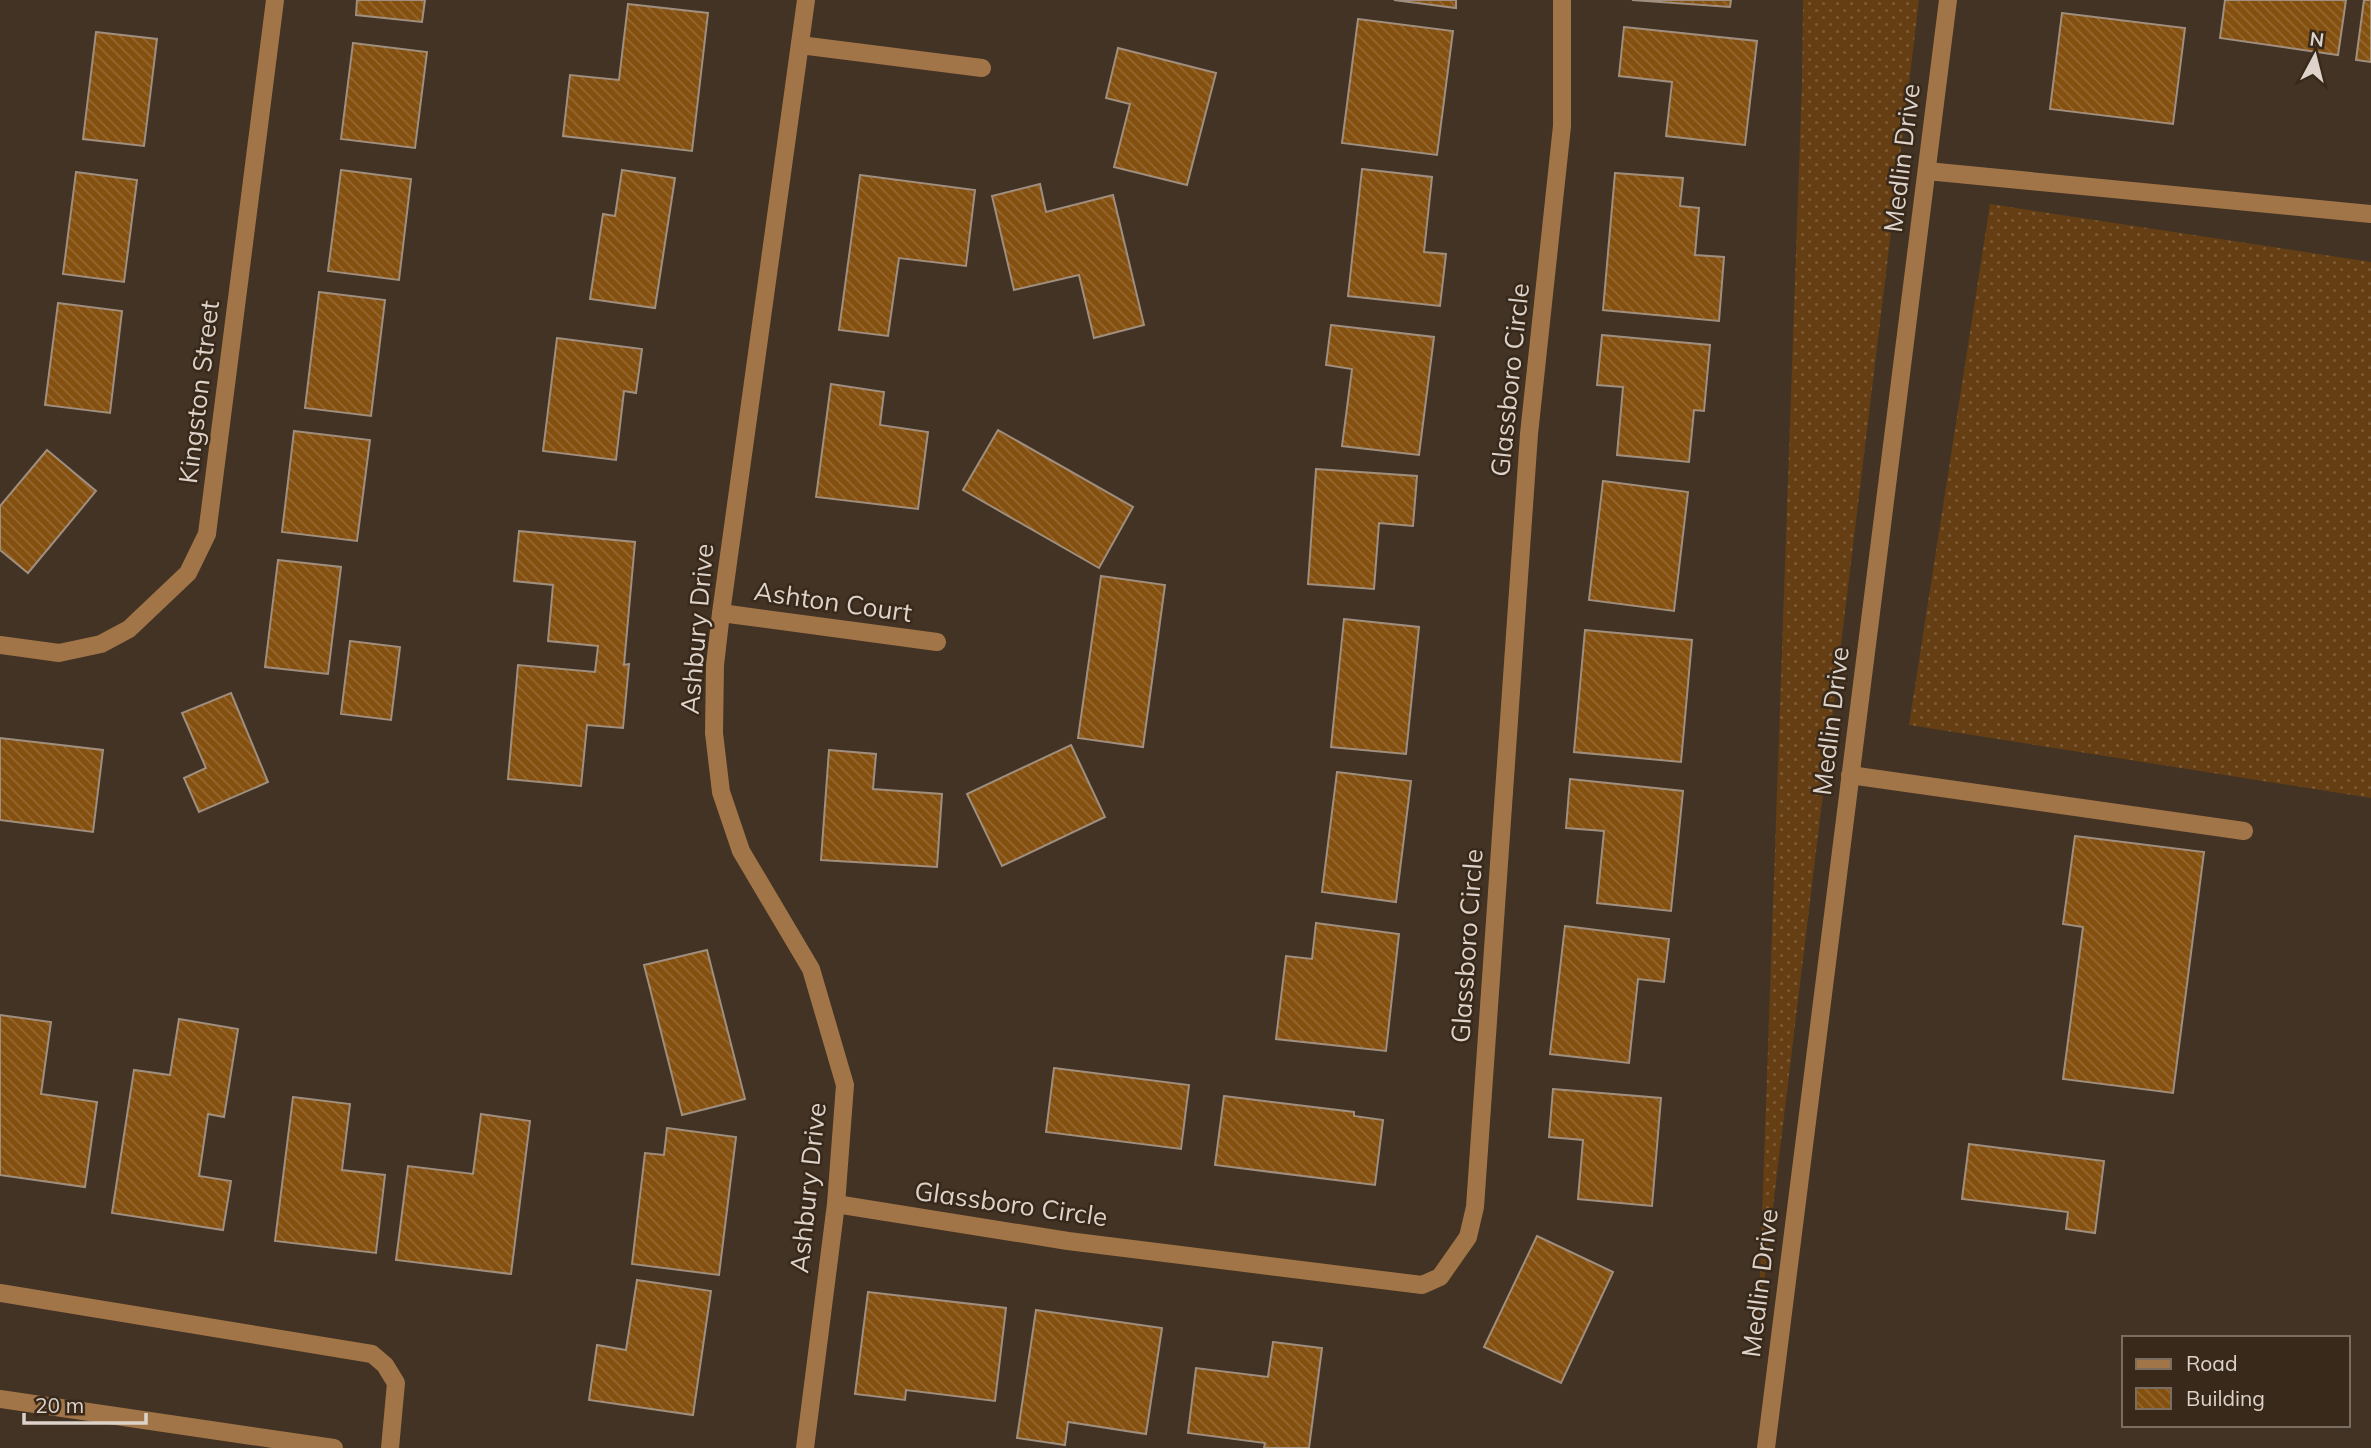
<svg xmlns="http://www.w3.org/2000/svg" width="2371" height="1448" font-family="Mulish,sans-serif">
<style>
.grass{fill:url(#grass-dots)}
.building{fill:url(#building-back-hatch);stroke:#a08e7e;stroke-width:2}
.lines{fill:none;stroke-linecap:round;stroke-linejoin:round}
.minor{stroke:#a27548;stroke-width:18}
.labels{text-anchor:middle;stroke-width:5;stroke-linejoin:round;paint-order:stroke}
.street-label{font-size:26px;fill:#ddd3ca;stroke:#38291b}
</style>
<defs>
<pattern id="grass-dots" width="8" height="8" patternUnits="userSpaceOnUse" patternTransform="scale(1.75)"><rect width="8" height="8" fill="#653f13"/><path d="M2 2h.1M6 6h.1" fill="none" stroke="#7b5a34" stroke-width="1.8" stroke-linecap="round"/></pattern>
<pattern id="building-back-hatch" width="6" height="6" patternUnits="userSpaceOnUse" patternTransform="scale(1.75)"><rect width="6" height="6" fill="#84500f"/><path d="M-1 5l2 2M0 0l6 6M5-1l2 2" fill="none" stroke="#956831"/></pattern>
</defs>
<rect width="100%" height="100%" fill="#423325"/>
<g class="grass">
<path d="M 1803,0 L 1919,0 L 1758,1331 L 1802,83 Z"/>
<path d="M 1990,204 L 2371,262 L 2371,798 L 1909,725 Z"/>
</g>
<g class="building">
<path d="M 357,0 L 425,0 L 422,22 L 356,15 Z"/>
<path d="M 1394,0 L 1456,0 L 1456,8 Z"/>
<path d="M 1632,0 L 1731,0 L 1730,7 Z"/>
<path d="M 2225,0 L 2346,0 L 2338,55 L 2220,38 Z"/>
<path d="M 2364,0 L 2371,0 L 2371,62 L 2356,60 Z"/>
<path d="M 628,4 L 708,13 L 692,151 L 563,136 L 570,75 L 619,80 Z"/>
<path d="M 2062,13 L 2185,28 L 2173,124 L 2050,109 Z"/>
<path d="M 1358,19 L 1453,31 L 1437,155 L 1342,143 Z"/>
<path d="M 1624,27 L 1757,41 L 1745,145 L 1666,136 L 1672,82 L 1619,76 Z"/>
<path d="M 96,32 L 157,39 L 144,146 L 83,139 Z"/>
<path d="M 353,43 L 427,52 L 415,148 L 341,139 Z"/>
<path d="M 1118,48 L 1216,73 L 1187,185 L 1114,167 L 1130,104 L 1106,98 Z"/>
<path d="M 1362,169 L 1432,177 L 1424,252 L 1446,254 L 1440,306 L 1348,296 Z"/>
<path d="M 341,170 L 411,179 L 399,280 L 328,271 Z"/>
<path d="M 622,170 L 675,178 L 655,308 L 590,299 L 603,214 L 615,216 Z"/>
<path d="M 76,172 L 137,180 L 124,282 L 63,274 Z"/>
<path d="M 1615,173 L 1683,178 L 1680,206 L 1699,208 L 1695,255 L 1724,257 L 1719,321 L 1603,310 Z"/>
<path d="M 860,175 L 975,190 L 966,266 L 899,258 L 888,336 L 839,330 Z"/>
<path d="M 1040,184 L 1046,212 L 1113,195 L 1144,325 L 1094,338 L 1079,275 L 1014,290 L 992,196 Z"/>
<path d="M 319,292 L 385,300 L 371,416 L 305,408 Z"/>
<path d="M 58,303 L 122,311 L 110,413 L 45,405 Z"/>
<path d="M 1331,325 L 1434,337 L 1419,455 L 1342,446 L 1352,369 L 1326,365 Z"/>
<path d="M 1602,335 L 1710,345 L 1704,411 L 1694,410 L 1689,462 L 1617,455 L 1623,387 L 1597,385 Z"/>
<path d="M 557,338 L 642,349 L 636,393 L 624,391 L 616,460 L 543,451 Z"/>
<path d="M 831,384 L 884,392 L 880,425 L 928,432 L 918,509 L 816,497 Z"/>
<path d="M 998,430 L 1133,507 L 1099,568 L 963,490 Z"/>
<path d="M 294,431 L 370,440 L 357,541 L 282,532 Z"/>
<path d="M 47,450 L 96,491 L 28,573 L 0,550 L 0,506 Z"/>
<path d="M 1316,469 L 1417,476 L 1413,526 L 1379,523 L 1374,589 L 1308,584 Z"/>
<path d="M 1603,481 L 1688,492 L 1674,611 L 1589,600 Z"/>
<path d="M 519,531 L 635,542 L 624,665 L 629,664 L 623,728 L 587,725 L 581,786 L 508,779 L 518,665 L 595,672 L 598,646 L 548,641 L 553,585 L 514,581 Z"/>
<path d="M 278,560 L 341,567 L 328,674 L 265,667 Z"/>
<path d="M 1101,576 L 1165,585 L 1143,747 L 1078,738 Z"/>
<path d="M 1344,619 L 1419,627 L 1406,754 L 1331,747 Z"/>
<path d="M 1585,630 L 1692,640 L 1681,762 L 1574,752 Z"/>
<path d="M 350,641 L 400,647 L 391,720 L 341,714 Z"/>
<path d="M 231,693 L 268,782 L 199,812 L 184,778 L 206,768 L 182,713 Z"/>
<path d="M 0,738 L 103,750 L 93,832 L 0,820 Z"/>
<path d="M 1071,745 L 1105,817 L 1002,866 L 967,794 Z"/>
<path d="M 829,750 L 876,754 L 873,789 L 942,794 L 937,867 L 821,860 Z"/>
<path d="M 1337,772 L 1411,781 L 1396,902 L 1322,892 Z"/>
<path d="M 1570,779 L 1683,791 L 1671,911 L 1597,903 L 1604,831 L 1566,828 Z"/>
<path d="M 2075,836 L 2204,852 L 2173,1093 L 2063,1079 L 2083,927 L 2063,924 Z"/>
<path d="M 1316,923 L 1399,934 L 1386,1051 L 1276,1039 L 1286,956 L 1312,959 Z"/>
<path d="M 1565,926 L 1669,939 L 1664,982 L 1638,979 L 1629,1063 L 1550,1054 Z"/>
<path d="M 707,950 L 745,1099 L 682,1115 L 644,965 Z"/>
<path d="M 0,1015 L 51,1022 L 41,1094 L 97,1102 L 85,1187 L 0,1175 Z"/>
<path d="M 179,1019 L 238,1029 L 224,1117 L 208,1114 L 199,1176 L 231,1181 L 223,1230 L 112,1213 L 134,1070 L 170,1075 Z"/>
<path d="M 1054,1068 L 1189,1085 L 1181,1149 L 1046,1132 Z"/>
<path d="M 1553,1089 L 1661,1098 L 1652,1206 L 1578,1199 L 1583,1140 L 1549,1137 Z"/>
<path d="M 1224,1096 L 1354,1112 L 1354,1116 L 1383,1120 L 1375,1185 L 1215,1165 Z"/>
<path d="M 293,1097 L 350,1104 L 342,1170 L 385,1175 L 376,1253 L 275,1241 Z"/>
<path d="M 481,1114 L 530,1121 L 511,1274 L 396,1260 L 408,1166 L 473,1174 Z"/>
<path d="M 667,1128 L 736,1137 L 719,1275 L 632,1264 L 645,1153 L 664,1155 Z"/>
<path d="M 1969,1144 L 2104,1161 L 2095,1233 L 2066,1229 L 2068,1212 L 1962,1199 Z"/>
<path d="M 1537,1236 L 1613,1272 L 1561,1383 L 1484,1347 Z"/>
<path d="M 637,1280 L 711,1291 L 693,1415 L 589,1400 L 597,1345 L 626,1350 Z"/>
<path d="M 868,1292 L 1006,1308 L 995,1401 L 906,1390 L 905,1400 L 855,1394 Z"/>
<path d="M 1036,1310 L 1162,1328 L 1146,1434 L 1068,1422 L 1065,1445 L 1017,1438 Z"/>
<path d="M 1273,1342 L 1322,1348 L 1309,1448 L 1264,1448 L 1265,1443 L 1188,1433 L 1196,1368 L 1268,1377 Z"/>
</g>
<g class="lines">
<g class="minor">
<path d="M 800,45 L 982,68"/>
<path d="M 1927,171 L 2371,214"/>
<path d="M 721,613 L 937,642"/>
<path d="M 0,645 L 59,653 L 101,644 L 129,629 L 188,573 L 207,534 L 275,0"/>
<path d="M 1850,775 L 2244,831"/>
<path d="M 836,1204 L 1068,1241 L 1422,1285 L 1440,1277 L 1468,1237 L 1475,1207 L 1529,434 L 1562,126 L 1562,0"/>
<path d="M 0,1293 L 372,1354 L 385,1365 L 396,1383 L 390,1448"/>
<path d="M 0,1399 L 334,1448"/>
<path d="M 805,1448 L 836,1204 L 845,1085 L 811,969 L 741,851 L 721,792 L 714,733 L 715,665 L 721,613 L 806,0"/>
<path d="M 1766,1448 L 1948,0"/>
</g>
</g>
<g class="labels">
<g class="street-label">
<text transform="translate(1902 158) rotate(-83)" y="9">Medlin Drive</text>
<text transform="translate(1510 380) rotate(-84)" y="9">Glassboro Circle</text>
<text transform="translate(199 392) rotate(-83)" y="9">Kingston Street</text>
<text transform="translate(833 602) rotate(8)" y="9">Ashton Court</text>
<text transform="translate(697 629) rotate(-85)" y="9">Ashbury Drive</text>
<text transform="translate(1831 721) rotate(-83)" y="9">Medlin Drive</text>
<text transform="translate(1467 946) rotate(-86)" y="9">Glassboro Circle</text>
<text transform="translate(808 1188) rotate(-84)" y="9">Ashbury Drive</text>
<text transform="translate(1011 1204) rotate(8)" y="9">Glassboro Circle</text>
<text transform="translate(1760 1283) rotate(-83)" y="9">Medlin Drive</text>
</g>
</g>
<rect x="2122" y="1336" width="228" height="91" fill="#38291b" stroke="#7a6d61" stroke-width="2"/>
<rect x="2136" y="1359" width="35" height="10" fill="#a27548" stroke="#7a6d61" stroke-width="2"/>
<text x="2186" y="1371" font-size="21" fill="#ddd3ca">Road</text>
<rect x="2136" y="1388" width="35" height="21" fill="url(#building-back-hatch)" stroke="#7a6d61" stroke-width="2"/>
<text x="2186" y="1406" font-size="21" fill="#ddd3ca">Building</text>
<g transform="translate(2315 56) rotate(7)" stroke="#38291b" stroke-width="5" paint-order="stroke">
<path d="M0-5L12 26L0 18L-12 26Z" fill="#ddd3ca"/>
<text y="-10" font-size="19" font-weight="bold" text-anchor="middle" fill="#ddd3ca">N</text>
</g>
<path d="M24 1413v10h122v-10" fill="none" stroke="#ddd3ca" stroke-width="3.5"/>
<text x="35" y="1413" font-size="21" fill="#ddd3ca" stroke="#38291b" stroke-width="5" paint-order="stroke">20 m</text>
</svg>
